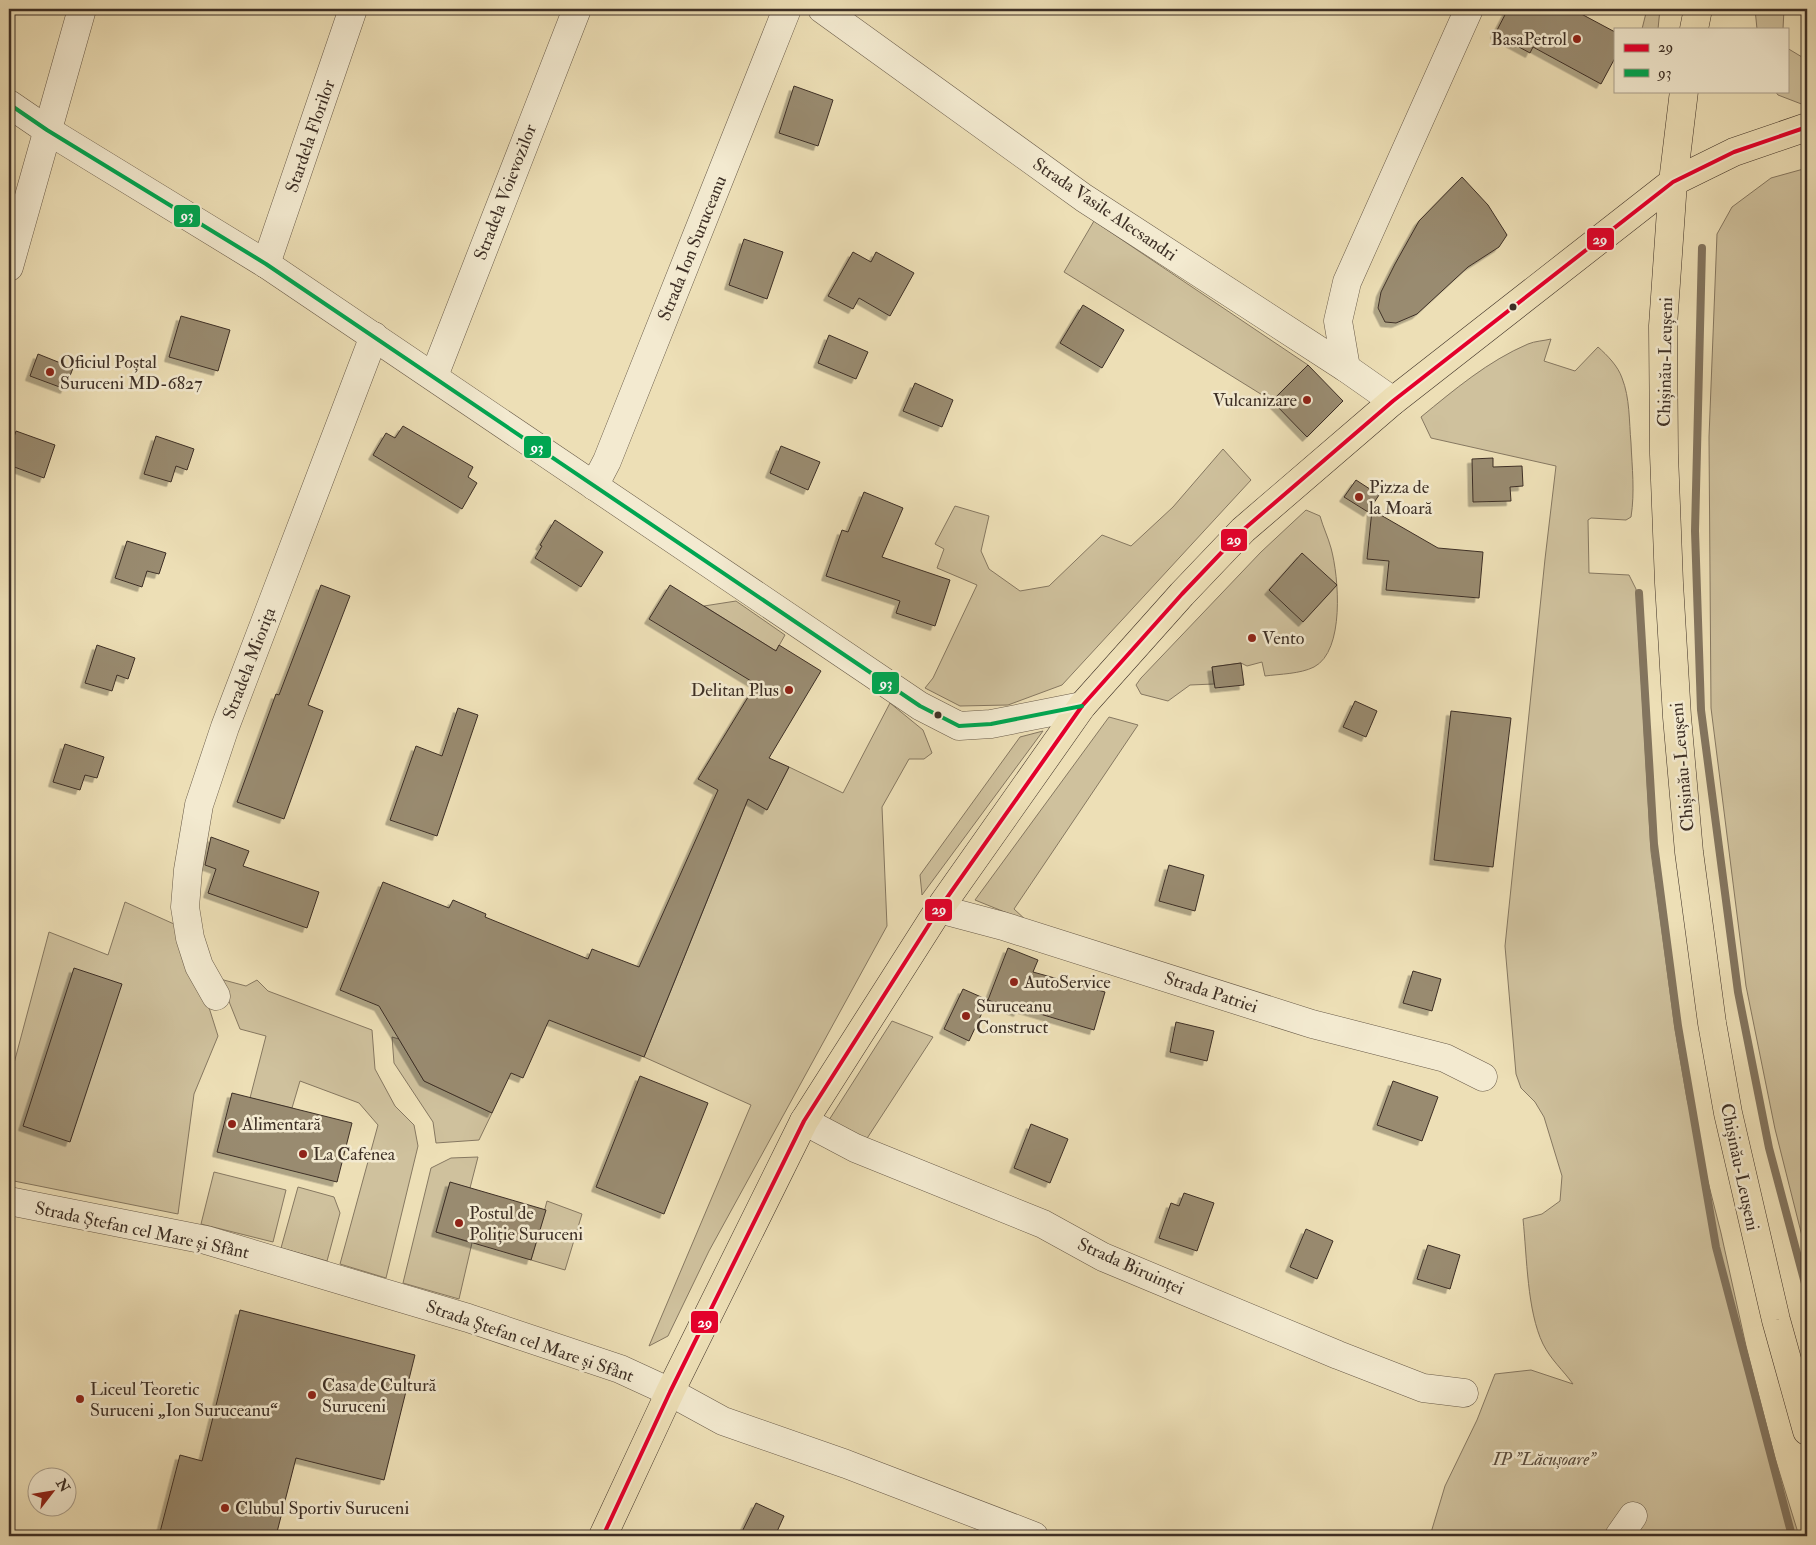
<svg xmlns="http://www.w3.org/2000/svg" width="1816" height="1545" font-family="'IM FELL Double Pica',serif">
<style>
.green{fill:#cfc19d;stroke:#867861}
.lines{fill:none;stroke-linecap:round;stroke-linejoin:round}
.stream{stroke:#83755f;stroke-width:8}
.building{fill:#998b70;stroke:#3d2f25;filter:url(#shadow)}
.minor-casing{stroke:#695b49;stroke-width:29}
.major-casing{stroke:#3d2f25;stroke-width:29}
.highway-casing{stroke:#3d2f25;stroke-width:29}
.minor{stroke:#f3ead0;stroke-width:28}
.major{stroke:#eddfb6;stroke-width:28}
.highway{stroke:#eddfb6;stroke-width:28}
.bus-1-casing{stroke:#f3ead0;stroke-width:8}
.bus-2-casing{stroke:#f3ead0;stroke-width:8}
.bus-1{stroke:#e4002b;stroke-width:4}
.bus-2{stroke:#00a651;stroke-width:4}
.poi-dot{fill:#8f2418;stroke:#f3ead0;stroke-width:2}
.bus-dot{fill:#3d2f25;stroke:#f3ead0;stroke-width:2}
.labels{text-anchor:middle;stroke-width:5;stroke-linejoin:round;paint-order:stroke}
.poi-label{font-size:18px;fill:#3d2f25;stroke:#f3ead0;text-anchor:start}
.street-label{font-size:18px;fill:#3d2f25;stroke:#f3ead0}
.park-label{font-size:18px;font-style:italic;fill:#5a4c3d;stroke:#f3ead0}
.line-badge{stroke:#f3ead0;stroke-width:2}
.badge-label{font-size:14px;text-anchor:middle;font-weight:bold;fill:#fff}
</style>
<defs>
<filter id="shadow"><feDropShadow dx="-4.5" dy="4.5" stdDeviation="0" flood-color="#0004"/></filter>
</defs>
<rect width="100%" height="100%" fill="#eddfb6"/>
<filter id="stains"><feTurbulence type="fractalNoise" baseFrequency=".004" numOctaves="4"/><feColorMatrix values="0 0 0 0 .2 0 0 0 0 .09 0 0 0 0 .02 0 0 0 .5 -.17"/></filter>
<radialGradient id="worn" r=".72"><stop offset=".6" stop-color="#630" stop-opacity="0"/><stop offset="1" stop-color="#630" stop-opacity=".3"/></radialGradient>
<g class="green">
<path d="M 1647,9 L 1660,9 L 1658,29 L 1642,29 Z"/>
<path d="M 1755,9 L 1784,9 L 1783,29 L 1757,29 Z"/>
<path d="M 1787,48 L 1807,60 L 1807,104 L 1804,105 L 1778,95 L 1775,91 L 1787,91 Z"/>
<path d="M 1807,168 L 1807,1256 L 1775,1129 L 1746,986 L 1711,708 L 1709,437 L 1717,234 L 1732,207 L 1771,178 Z"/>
<path d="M 1094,221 L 1308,365 L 1272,401 L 1064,272 Z"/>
<path d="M 1551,339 L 1544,361 L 1575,371 L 1598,347 C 1607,355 1618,366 1622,378 C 1630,398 1629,421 1631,443 C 1632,467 1635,492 1631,517 L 1626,520 L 1591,518 L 1588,520 L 1589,573 L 1629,575 L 1636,589 L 1651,852 L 1675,1029 L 1687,1099 L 1721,1233 L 1746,1346 L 1775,1458 L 1799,1536 L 1430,1536 L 1445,1486 L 1477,1420 L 1495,1374 L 1531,1370 L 1573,1384 C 1563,1370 1551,1360 1543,1344 C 1527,1311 1527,1257 1523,1219 L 1542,1214 L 1560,1201 L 1562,1176 L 1544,1117 L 1535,1102 L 1521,1088 L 1516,1074 L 1505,946 L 1545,559 L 1556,466 L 1431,438 L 1421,417 C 1454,390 1488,361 1528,344 C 1535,341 1543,341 1551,339 Z"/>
<path d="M 1223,449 L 1251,480 L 1062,685 L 1008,705 L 960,706 L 925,688 L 933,678 L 977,585 L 937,568 L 944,549 L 935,544 L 955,506 L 989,516 L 981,551 L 989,569 L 1020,591 L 1049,586 L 1102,535 L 1131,546 L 1173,507 Z"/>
<path d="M 1306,510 L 1320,516 C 1323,527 1328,537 1331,548 C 1339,577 1345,651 1314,667 C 1300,674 1280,674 1265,676 L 1262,662 L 1247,666 L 1241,663 L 1212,667 L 1214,684 L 1190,685 L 1168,701 L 1141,694 L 1136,685 L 1141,678 L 1261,552 Z"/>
<path d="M 736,601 L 785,635 L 776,651 L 704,606 Z"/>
<path d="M 890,703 L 923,730 L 932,753 L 924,759 L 909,759 L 882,807 L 887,926 L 709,1251 L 668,1336 L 649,1346 L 751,1105 L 644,1057 L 748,799 L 767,810 L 789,767 L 843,793 Z"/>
<path d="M 1109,717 L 1138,725 L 1014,909 L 1027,921 L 975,900 Z"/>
<path d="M 1043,731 L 922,895 L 920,875 L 1020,737 Z"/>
<path d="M 125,902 L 174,924 L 206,998 L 218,1036 L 194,1094 L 178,1214 L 9,1180 L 9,1082 L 49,932 L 108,955 Z"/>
<path d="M 220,979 L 246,986 L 257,980 L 268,991 L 372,1030 L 375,1069 L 395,1106 L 414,1125 L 418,1146 L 386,1278 L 340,1264 L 378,1125 L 359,1103 L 300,1081 L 292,1108 L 250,1098 L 266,1036 L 240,1029 Z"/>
<path d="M 892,1021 L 933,1037 L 864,1143 L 829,1120 Z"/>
<path d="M 392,1037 L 399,1039 L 424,1081 L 492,1113 L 479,1140 L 436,1143 L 433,1122 L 394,1063 Z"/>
<path d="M 478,1157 L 470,1188 L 450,1183 L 436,1232 L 472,1243 L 459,1299 L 403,1283 L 431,1168 L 451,1158 Z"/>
<path d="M 214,1172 L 286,1190 L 273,1242 L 201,1224 Z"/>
<path d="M 298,1187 L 334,1197 L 340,1213 L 327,1261 L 281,1248 Z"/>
<path d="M 547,1201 L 582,1214 L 565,1270 L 531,1260 Z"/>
</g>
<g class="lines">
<g class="stream">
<path d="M 1702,248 L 1695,531 L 1701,710 L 1738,992 L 1769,1148 L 1807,1291"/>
<path d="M 1639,593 L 1654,844 L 1678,1026 L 1716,1247 L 1792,1536"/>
</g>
</g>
<g class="building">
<path d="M 1508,9 L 1572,9 L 1615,32 L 1615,58 L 1601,84 L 1533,47 L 1530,53 L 1495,34 Z"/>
<path d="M 794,86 L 833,100 L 818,146 L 779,133 Z"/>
<path d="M 1462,177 L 1488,205 L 1507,235 L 1499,247 L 1468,267 L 1417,314 L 1396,323 L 1385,322 L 1378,308 L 1381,292 L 1395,264 L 1419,221 Z"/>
<path d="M 744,239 L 783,252 L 767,299 L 729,285 Z"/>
<path d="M 853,252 L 871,262 L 876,252 L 914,273 L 890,316 L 859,298 L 853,309 L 828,296 Z"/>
<path d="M 1083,305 L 1124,330 L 1102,368 L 1060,343 Z"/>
<path d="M 181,316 L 230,330 L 218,371 L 169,357 Z"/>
<path d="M 829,335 L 868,352 L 856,379 L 818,363 Z"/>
<path d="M 38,354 L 73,368 L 65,389 L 30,376 Z"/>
<path d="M 1308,365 L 1343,401 L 1307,437 L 1272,401 Z"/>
<path d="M 915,383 L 953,400 L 942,427 L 903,411 Z"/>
<path d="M 403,426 L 473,467 L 468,477 L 477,483 L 462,509 L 373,455 L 386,433 L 395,438 Z"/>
<path d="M 16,431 L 55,445 L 44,478 L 9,465 L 9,452 Z"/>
<path d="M 156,436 L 194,449 L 187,470 L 176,466 L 171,482 L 144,474 Z"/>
<path d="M 781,446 L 820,462 L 808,490 L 770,473 Z"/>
<path d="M 1493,458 L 1493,467 L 1522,466 L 1523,486 L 1510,487 L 1511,501 L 1473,502 L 1472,459 Z"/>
<path d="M 1356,480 L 1379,495 L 1368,512 L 1344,497 Z"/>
<path d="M 864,492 L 903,508 L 882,557 L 950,580 L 935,626 L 896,613 L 900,601 L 826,576 L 842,530 L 848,532 Z"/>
<path d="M 1372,510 L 1438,548 L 1483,552 L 1479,598 L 1386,590 L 1389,561 L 1367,559 Z"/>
<path d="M 555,520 L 603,552 L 581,587 L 535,558 L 542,546 L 540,545 Z"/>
<path d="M 127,541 L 166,553 L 159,574 L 147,571 L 142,587 L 115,578 Z"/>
<path d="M 1302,553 L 1337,585 L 1303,622 L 1269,590 Z"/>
<path d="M 321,585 L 350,596 L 308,705 L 323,711 L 284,819 L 237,802 L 276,694 L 279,695 Z"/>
<path d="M 670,585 L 776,651 L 779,645 L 821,671 L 769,758 L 789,767 L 767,810 L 748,799 L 644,1057 L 549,1020 L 523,1078 L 511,1073 L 492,1113 L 424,1081 L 379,1006 L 340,990 L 383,882 L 449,908 L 453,900 L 486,914 L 485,917 L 588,959 L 592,949 L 639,967 L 718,790 L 698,779 L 756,684 L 649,619 Z"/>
<path d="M 97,645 L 135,658 L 128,679 L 117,675 L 112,691 L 85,683 Z"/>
<path d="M 1241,663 L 1244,685 L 1215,688 L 1212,667 Z"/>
<path d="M 1355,701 L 1377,711 L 1366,737 L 1343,727 Z"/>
<path d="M 458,708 L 478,715 L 437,836 L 390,820 L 416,746 L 442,756 Z"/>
<path d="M 1451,711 L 1511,718 L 1493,867 L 1434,860 Z"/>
<path d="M 65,744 L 104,757 L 97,778 L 85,775 L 80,790 L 53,782 Z"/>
<path d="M 211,837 L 249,851 L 243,866 L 319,892 L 307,928 L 208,893 L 216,869 L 205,865 Z"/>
<path d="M 1169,865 L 1204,875 L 1195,911 L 1159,901 Z"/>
<path d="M 1008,948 L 1038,960 L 1033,972 L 1105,992 L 1094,1030 L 1020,1008 L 1018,1012 L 988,1000 Z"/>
<path d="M 74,968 L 122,984 L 70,1142 L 23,1126 Z"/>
<path d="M 1413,971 L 1441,979 L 1432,1011 L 1403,1003 Z"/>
<path d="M 963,989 L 988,1000 L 969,1041 L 944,1029 Z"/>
<path d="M 1176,1022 L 1214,1031 L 1207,1061 L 1170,1052 Z"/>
<path d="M 640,1076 L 708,1103 L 664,1214 L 596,1187 Z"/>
<path d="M 1393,1081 L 1438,1097 L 1422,1141 L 1377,1125 Z"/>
<path d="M 232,1093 L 352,1123 L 337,1182 L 217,1152 Z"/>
<path d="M 1031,1124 L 1068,1139 L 1050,1183 L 1014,1168 Z"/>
<path d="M 450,1182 L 546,1210 L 531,1260 L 436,1232 Z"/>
<path d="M 1184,1193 L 1214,1203 L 1197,1251 L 1159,1238 L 1171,1203 L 1179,1206 Z"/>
<path d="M 1306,1229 L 1333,1241 L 1317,1279 L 1290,1267 Z"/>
<path d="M 1428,1245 L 1460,1255 L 1450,1289 L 1417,1279 Z"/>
<path d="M 240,1310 L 415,1355 L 384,1480 L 296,1458 L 276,1536 L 159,1536 L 180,1455 L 202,1461 Z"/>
<path d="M 756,1503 L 784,1516 L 775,1536 L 740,1536 Z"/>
</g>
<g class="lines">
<g class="minor-casing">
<g id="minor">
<path d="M 822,9 L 1084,198 L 1346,368 L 1393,401"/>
<path d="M 9,104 L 47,130 L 266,264 L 920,706 L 959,726 L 991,724 L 1082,706"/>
<path d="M 266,264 L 353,9"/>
<path d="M 9,267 L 82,9"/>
<path d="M 1346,368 L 1338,321 L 1347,282 L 1469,9"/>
<path d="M 434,376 L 577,9"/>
<path d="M 594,486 L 607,461 L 787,9"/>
<path d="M 939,909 L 1003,926 L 1312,1024 L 1445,1058 L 1483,1077"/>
<path d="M 216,996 L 199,966 L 190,938 L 185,907 L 188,870 L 199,805 L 225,727 L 374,336"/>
<path d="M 804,1121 L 855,1148 L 1043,1224 L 1103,1257 L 1338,1355 L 1423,1388 L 1464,1393"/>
<path d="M 9,1201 L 206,1240 L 468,1318 L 620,1369 L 670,1392 L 723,1421 L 846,1464 L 1034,1536"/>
<path d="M 1619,1536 L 1633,1516"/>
</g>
</g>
<g class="major-casing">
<path id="major" d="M 603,1536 L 670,1392 L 804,1121 L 939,909 L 1082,706 L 1182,594 L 1243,530 L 1393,401 L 1673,182 L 1734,152 L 1807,127"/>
</g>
<g class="highway-casing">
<g id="highway">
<path d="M 1694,29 L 1698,9"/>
<path d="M 1684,91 L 1673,182 L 1663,326 L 1664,454 L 1669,583 L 1677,717 L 1689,852 L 1712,1023 L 1728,1113 L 1776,1320 L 1807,1431"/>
</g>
</g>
<use href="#minor" class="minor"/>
<use href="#major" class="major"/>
<use href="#highway" class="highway"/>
<g class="bus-1-casing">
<path id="bus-1" d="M 603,1536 L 670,1392 L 804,1121 L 939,909 L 1082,706 L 1182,594 L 1243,530 L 1393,401 L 1673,182 L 1734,152 L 1807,127"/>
</g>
<g class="bus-2-casing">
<path id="bus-2" d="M 9,104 L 47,130 L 266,264 L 920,706 L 959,726 L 991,724 L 1082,706"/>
</g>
<use href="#bus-1" class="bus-1"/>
<use href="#bus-2" class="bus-2"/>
</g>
<g class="poi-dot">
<circle cx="1577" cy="39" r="5"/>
<circle cx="50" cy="372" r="5"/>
<circle cx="1307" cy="400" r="5"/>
<circle cx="1359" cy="497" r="5"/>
<circle cx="1252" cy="638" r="5"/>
<circle cx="789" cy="690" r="5"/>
<circle cx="1014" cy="982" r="5"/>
<circle cx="966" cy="1016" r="5"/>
<circle cx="232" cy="1124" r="5"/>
<circle cx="303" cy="1154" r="5"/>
<circle cx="459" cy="1223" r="5"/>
<circle cx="312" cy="1395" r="5"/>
<circle cx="80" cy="1399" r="5"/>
<circle cx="225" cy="1508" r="5"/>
</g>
<g class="bus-dot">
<circle cx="1513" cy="307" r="4.5"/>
<circle cx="938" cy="715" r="4.5"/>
</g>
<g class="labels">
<g class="poi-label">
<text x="1567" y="45" text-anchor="end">BasaPetrol</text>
<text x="60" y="368">Oficiul Poștal<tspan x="60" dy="21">Suruceni MD-6827</tspan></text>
<text x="1297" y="406" text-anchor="end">Vulcanizare</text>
<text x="1369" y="493">Pizza de<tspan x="1369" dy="21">la Moară</tspan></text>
<text x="1262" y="644">Vento</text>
<text x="779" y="696" text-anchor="end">Delitan Plus</text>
<text x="1024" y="988">AutoService</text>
<text x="976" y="1012">Suruceanu<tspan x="976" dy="21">Construct</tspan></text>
<text x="242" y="1130">Alimentară</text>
<text x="313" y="1160">La Cafenea</text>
<text x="469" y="1219">Postul de<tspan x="469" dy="21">Poliție Suruceni</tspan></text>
<text x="322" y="1391">Casa de Cultură<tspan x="322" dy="21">Suruceni</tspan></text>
<text x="90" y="1395">Liceul Teoretic<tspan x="90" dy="21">Suruceni „Ion Suruceanu“</tspan></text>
<text x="235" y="1514">Clubul Sportiv Suruceni</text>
</g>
<g class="street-label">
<text transform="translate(310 136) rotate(-71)" y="6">Stardela Florilor</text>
<text transform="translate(505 192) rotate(-69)" y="6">Stradela Voievozilor</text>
<text transform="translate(1105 209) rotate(34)" y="6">Strada Vasile Alecsandri</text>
<text transform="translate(692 248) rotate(-68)" y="6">Strada Ion Suruceanu</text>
<text transform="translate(1665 362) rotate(-89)" y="6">Chișinău-Leușeni</text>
<text transform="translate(249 663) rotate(-69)" y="6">Stradela Miorița</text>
<text transform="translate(1682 767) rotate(-95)" y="6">Chișinău-Leușeni</text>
<text transform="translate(1211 992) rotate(18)" y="6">Strada Patriei</text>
<text transform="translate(1740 1167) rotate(78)" y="6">Chișinău-Leușeni</text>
<text transform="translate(142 1230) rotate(12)" y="6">Strada Ștefan cel Mare și Sfânt</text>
<text transform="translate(1131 1266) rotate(24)" y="6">Strada Biruinței</text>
<text transform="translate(530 1341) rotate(19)" y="6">Strada Ștefan cel Mare și Sfânt</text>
</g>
<g class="park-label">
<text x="1544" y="1465">IP "Lăcușoare"</text>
</g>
</g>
<g class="line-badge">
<rect x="173" y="204" width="28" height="24" rx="5" fill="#00a651"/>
<rect x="1586" y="227" width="29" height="24" rx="5" fill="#e4002b"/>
<rect x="523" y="435" width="29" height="24" rx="5" fill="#00a651"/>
<rect x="1220" y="528" width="28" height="24" rx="5" fill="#e4002b"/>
<rect x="871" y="671" width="29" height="24" rx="5" fill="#00a651"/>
<rect x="924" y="898" width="29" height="24" rx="5" fill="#e4002b"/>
<rect x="690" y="1310" width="29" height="24" rx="5" fill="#e4002b"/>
</g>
<g class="badge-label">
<text x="187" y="220">93</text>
<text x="1600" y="244">29</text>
<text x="537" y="452">93</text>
<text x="1234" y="544">29</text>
<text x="886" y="688">93</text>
<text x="939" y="914">29</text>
<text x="705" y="1327">29</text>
</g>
<rect width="1816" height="1545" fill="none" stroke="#eddfb6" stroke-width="30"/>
<rect x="10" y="10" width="1796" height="1525" fill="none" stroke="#3d2f25" stroke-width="2.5"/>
<rect x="15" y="15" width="1786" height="1515" fill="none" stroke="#3d2f25"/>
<rect x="1614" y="28" width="175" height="65" fill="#f3ead0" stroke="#aa9f8c"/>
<rect x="1624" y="44" width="25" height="8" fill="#e4002b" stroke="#aa9f8c"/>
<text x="1658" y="52" font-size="15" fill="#3d2f25">29</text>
<rect x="1624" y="69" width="25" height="8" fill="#00a651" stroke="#aa9f8c"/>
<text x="1658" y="78" font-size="15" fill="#3d2f25">93</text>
<g transform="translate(52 1492) rotate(59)"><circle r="24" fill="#f3ead0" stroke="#aa9f8c"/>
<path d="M0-4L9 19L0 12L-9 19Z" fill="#8f2418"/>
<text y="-8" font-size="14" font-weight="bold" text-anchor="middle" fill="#3d2f25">N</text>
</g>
<rect width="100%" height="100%" filter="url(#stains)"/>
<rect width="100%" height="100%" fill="url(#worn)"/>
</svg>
